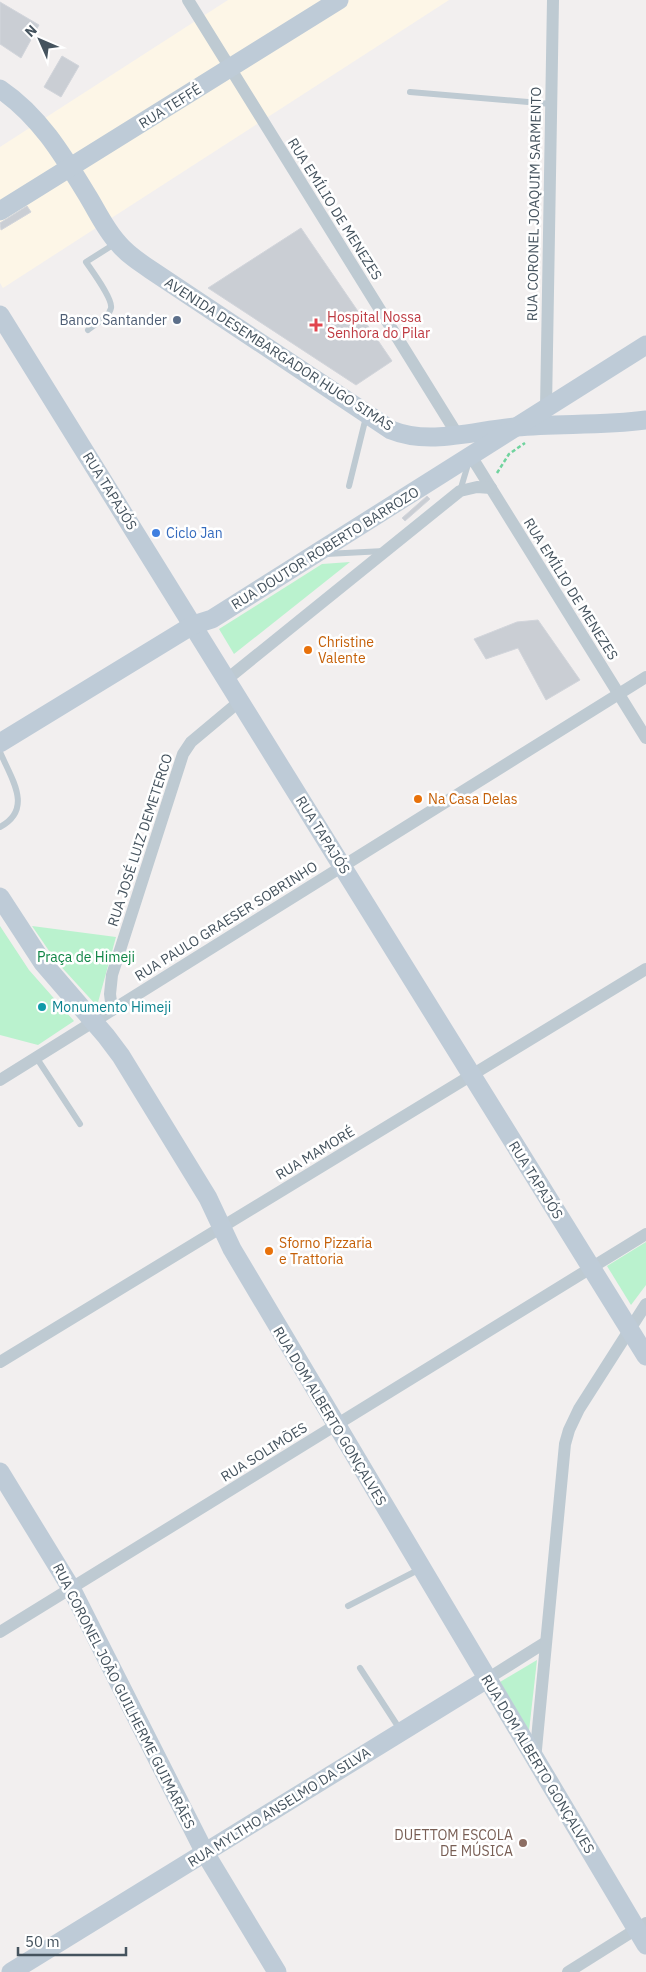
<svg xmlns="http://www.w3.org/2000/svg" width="646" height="1972" font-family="'IBM Plex Sans',sans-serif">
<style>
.commercial{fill:#fdf6e7}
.green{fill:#baf2ce}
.building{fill:#caced4;stroke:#d2d5db}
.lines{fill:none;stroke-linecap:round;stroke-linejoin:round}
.path{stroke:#70d39e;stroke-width:2.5;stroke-dasharray:4 2.5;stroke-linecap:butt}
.lane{stroke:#becad2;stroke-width:6}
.street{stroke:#becad2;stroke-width:12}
.secondary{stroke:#becbd7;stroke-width:19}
.service-dot{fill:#5c6f8a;stroke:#fff;stroke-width:2}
.health-dot{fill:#e0444e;stroke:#fff;stroke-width:2}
.shop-dot{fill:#3f7fe0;stroke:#fff;stroke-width:2}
.food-dot{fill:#e8710a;stroke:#fff;stroke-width:2}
.culture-dot{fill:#0f9aa8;stroke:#fff;stroke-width:2}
.education-dot{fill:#8d6e63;stroke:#fff;stroke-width:2}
.labels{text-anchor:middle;stroke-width:5;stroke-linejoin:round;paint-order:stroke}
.street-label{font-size:14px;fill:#45535e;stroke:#fff}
.health-label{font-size:14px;fill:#be3a42;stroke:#fff;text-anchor:start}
.service-label{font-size:14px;fill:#4e5e75;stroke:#fff;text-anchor:end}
.shop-label{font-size:14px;fill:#366cbe;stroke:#fff;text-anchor:start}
.food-label{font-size:14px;fill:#c56008;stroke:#fff;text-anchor:start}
.park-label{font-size:14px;fill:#108546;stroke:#fff}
.culture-label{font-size:14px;fill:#0d838f;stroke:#fff;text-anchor:start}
.education-label{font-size:14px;fill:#785e54;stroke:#fff;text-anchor:end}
</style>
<rect width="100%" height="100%" fill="#f2efef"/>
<path class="commercial" d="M 228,0 L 449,0 L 3,288 L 0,283 L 0,147 Z"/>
<g class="green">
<path d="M 350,562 L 234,654 L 219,629 L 322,564 Z"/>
<path d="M 0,926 L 29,970 L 74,1021 L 38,1045 L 0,1035 Z"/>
<path d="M 32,926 L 116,937 L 97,1006 L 56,961 Z"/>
<path d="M 646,1242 L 646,1285 L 631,1305 L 607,1266 Z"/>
<path d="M 537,1660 L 529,1731 L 500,1682 Z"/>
</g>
<g class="building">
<path d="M 0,2 L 39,25 L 21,58 L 0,44 Z"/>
<path d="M 62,56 L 79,66 L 61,97 L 44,87 Z"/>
<path d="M 27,206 L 31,212 L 1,230 L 0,223 Z"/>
<path d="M 301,228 L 392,361 L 356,385 L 208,288 Z"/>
<path d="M 427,496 L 430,499 L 405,521 L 402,518 Z"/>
<path d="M 538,620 L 580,680 L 546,700 L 518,648 L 486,659 L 474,639 L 517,622 Z"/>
</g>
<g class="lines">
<path class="path" d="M 497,473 L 509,454 L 525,443"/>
<g class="lane">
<path d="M 410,92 L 551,104"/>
<path d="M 88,330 C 95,324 109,318 111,308 C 113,299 92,271 86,262 L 116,243"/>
<path d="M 349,486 L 366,417"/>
<path d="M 460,491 L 469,461"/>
<path d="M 326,554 L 384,551"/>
<path d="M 0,752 C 11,778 34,809 0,827"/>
<path d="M 36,1057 L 80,1124"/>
<path d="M 348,1606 L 420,1569"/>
<path d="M 360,1668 L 401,1731"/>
</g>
<g class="street">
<path d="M 188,0 L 457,434"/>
<path d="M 546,408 L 553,0"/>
<path d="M 471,456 L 646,738"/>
<path d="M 226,680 L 460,491 L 477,487 L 491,488"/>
<path d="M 112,1010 L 110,994 L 112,975 L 183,754 L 191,742 L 240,701"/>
<path d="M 0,1080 L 646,677"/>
<path d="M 0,1362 L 646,969"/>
<path d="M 0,1632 L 646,1234"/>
<path d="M 487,1679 L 546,1642"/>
<path d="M 535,1760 L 565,1444 L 569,1430 L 579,1409 L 646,1304"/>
<path d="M 568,1972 L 646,1923"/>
</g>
<g class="secondary">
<path d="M 0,89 C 40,116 64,157 89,198 C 98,213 106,230 118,243 C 127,254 139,262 151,270 L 391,430 C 430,446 476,430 516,427 C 559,423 603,426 646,420"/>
<path d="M 0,211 L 339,0"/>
<path d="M 0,315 L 646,1356"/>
<path d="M 0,743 L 193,625 L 212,619 L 646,345"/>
<path d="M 0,897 L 43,963 L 106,1036 L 121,1056 L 208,1198 L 232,1249 L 646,1945"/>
<path d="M 0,1472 L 71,1588 L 205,1853 L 277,1972"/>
<path d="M 11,1972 L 487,1679"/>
</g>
</g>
<circle class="service-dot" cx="177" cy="320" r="5"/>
<path class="health-dot" d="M313.5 317.5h5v5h5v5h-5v5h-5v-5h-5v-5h5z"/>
<circle class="shop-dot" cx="156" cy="533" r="5"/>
<g class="food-dot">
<circle cx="308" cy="650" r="5"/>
<circle cx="418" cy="799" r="5"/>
<circle cx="269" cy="1251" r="5"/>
</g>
<circle class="culture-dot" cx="42" cy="1007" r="5"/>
<circle class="education-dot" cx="523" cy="1843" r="5"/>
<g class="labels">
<g class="street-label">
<text transform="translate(170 106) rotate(-32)" y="5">RUA TEFFÉ</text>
<text transform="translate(534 204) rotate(-89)" y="5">RUA CORONEL JOAQUIM SARMENTO</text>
<text transform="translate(335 209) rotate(58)" y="5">RUA EMÍLIO DE MENEZES</text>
<text transform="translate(279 354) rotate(33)" y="5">AVENIDA DESEMBARGADOR HUGO SIMAS</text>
<text transform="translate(110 491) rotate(58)" y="5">RUA TAPAJÓS</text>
<text transform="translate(325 548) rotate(-32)" y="5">RUA DOUTOR ROBERTO BARROZO</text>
<text transform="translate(571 589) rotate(58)" y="5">RUA EMÍLIO DE MENEZES</text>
<text transform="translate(323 835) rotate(58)" y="5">RUA TAPAJÓS</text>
<text transform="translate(140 840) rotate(-72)" y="5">RUA JOSÉ LUIZ DEMETERCO</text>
<text transform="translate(226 921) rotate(-32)" y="5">RUA PAULO GRAESER SOBRINHO</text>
<text transform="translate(315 1153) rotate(-31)" y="5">RUA MAMORÉ</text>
<text transform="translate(536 1180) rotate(58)" y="5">RUA TAPAJÓS</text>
<text transform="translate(330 1416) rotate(59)" y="5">RUA DOM ALBERTO GONÇALVES</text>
<text transform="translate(264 1452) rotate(-32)" y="5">RUA SOLIMÕES</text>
<text transform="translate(124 1696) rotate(63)" y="5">RUA CORONEL JOÃO GUILHERME GUIMARÃES</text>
<text transform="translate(538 1764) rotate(59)" y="5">RUA DOM ALBERTO GONÇALVES</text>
<text transform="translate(279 1807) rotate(-32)" y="5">RUA MYLTHO ANSELMO DA SILVA</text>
</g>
<g class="health-label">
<text x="327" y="322">Hospital Nossa<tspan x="327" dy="16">Senhora do Pilar</tspan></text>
</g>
<g class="service-label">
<text x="167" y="325">Banco Santander</text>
</g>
<g class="shop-label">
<text x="166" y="538">Ciclo Jan</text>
</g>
<g class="food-label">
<text x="318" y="647">Christine<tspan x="318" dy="16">Valente</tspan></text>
<text x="428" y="804">Na Casa Delas</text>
<text x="279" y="1248">Sforno Pizzaria<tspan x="279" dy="16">e Trattoria</tspan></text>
</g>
<g class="park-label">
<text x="86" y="962">Praça de Himeji</text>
</g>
<g class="culture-label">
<text x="52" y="1012">Monumento Himeji</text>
</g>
<g class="education-label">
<text x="513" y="1840">DUETTOM ESCOLA<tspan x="513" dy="16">DE MÚSICA</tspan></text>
</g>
</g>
<g transform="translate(40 40) rotate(315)" stroke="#ffffff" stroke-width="4" paint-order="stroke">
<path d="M0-4L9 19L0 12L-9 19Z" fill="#45535e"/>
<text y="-8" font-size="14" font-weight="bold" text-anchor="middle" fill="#45535e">N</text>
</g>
<path d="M18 1947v8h108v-8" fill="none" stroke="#45535e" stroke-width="2.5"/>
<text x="25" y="1947" font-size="15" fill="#45535e" stroke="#ffffff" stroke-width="4" paint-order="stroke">50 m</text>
</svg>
